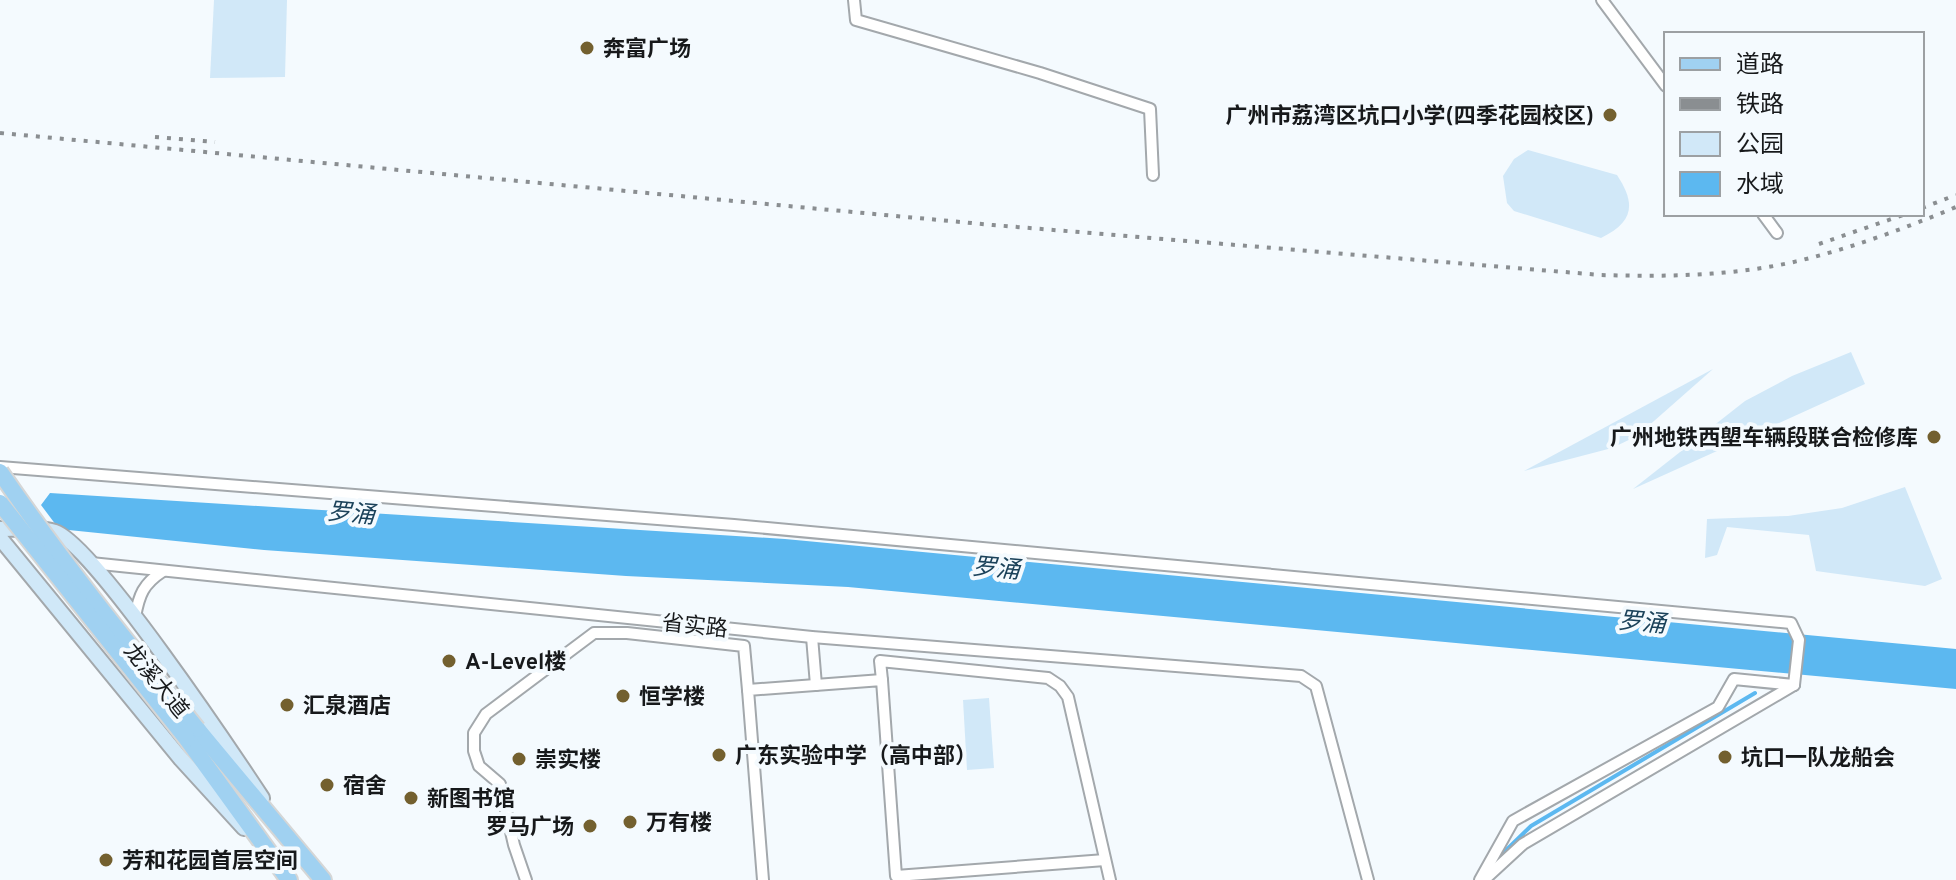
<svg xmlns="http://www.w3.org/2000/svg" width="1956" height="880" font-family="Overpass,'Noto Sans SC',sans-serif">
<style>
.green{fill:#d1e8f8}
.water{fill:#5cb8f0}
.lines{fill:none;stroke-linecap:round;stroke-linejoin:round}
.stream{stroke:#5cb8f0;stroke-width:4}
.street-casing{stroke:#a3a8ac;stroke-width:14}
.secondary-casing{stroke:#a3a8ac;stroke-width:18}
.primary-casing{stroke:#d5d6d6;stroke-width:20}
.street{stroke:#fff;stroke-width:10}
.secondary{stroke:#d0e8f8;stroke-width:14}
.primary{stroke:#a0d1f1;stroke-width:16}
.rail{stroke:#8a8e91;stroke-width:4;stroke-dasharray:4 8;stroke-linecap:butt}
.primary-bridge-casing{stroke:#d5d6d6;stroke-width:20;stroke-linecap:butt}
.primary-bridge{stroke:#a0d1f1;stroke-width:16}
.poi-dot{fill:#73602f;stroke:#f4fafe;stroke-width:3}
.labels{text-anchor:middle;stroke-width:8;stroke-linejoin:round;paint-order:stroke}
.poi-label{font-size:22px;font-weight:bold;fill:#17191b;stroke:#f4fafe;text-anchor:start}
.street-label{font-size:22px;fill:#17191b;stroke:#f4fafe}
.water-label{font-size:24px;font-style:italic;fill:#1b425a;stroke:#f4fafe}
</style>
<rect width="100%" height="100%" fill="#f4fafe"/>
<g class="green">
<path d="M 214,0 L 287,0 L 285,77 L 210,78 Z"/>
<path d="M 1528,150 L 1617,175 C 1636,204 1634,222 1601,238 L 1514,211 L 1507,203 L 1503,176 L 1514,159 Z"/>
<path d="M 1851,352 L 1865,384 L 1633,489 L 1745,401 L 1792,376 Z"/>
<path d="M 1713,369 L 1637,436 L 1612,448 L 1524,471 Z"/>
<path d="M 1905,487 L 1942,579 L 1925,586 L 1816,571 L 1809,535 L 1727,527 L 1717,555 L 1705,558 L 1707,519 L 1788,516 L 1842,508 Z"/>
<path d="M 989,698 L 994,768 L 967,770 L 963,700 Z"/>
</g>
<path class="water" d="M 50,493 L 785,539 L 1956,649 L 1956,689 L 848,587 L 626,576 L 264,550 L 59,529 L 41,505 Z"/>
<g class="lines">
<path class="stream" d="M 1496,860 L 1531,826 L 1755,693"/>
<g class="street-casing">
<g id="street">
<path d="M 854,0 L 856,20 L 1040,73 L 1150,109 L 1153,175"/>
<path d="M 1602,0 L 1666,86"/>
<path d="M 1763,214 L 1777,233"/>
<path d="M 0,467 L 734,525 L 1791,623 L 1799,640 L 1794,685"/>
<path d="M 91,563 L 812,637 L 1301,676 L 1316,686 L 1368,880"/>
<path d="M 135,617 C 139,595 143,584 163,571"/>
<path d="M 812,637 L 816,685"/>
<path d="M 882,680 L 880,661 L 1048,678 L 1060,686 L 1068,697 L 1110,880"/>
<path d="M 1485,879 L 1523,844 L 1794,685"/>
<path d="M 526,880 L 514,845 L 500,784 L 479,766 L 474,751 L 474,733 L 486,714 L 594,633 L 627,633 L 744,646 L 748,690"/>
<path d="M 763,880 L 748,690 L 882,680 L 896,876 L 1105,860"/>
<path d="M 1480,880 L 1513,821 L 1718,707 L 1734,679 L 1794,685"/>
</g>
</g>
<g class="secondary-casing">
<g id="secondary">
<path d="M 0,529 C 17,529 39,527 55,532 C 93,544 233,754 262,798"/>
<path d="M 0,538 L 181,759 L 244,828"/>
</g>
</g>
<g class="primary-casing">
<g id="primary">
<path d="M 197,729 L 323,880"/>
<path d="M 187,739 L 289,880"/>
</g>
</g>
<use href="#street" class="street"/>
<use href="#secondary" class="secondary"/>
<use href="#primary" class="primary"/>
<g class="rail">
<path d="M 0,133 L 993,225 L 1601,275 C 1670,277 1742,276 1810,258 C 1860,245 1908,227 1956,207"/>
<path d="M 155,137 L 215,142"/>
<path d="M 1922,208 L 1956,195"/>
<path d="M 1819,244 L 1906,214"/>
</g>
<g class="primary-bridge-casing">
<g id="primary-bridge">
<path d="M 0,472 C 61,561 129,645 197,729"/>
<path d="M 0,503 L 187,739"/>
</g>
</g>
<use href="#primary-bridge" class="primary-bridge"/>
</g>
<g class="poi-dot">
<circle cx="587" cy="48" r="8"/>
<circle cx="1610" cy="115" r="8"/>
<circle cx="1934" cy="437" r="8"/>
<circle cx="449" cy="661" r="8"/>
<circle cx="623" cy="696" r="8"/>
<circle cx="287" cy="705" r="8"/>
<circle cx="719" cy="755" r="8"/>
<circle cx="1725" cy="757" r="8"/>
<circle cx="519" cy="759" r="8"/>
<circle cx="327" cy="785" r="8"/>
<circle cx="411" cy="798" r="8"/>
<circle cx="630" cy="822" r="8"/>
<circle cx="590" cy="826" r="8"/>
<circle cx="106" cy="860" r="8"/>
</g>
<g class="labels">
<g class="poi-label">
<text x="603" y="56">奔富广场</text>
<text x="1594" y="123" text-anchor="end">广州市荔湾区坑口小学(四季花园校区)</text>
<text x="1918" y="445" text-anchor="end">广州地铁西塱车辆段联合检修库</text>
<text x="465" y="669">A-Level楼</text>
<text x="639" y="704">恒学楼</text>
<text x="303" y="713">汇泉酒店</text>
<text x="735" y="763">广东实验中学（高中部）</text>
<text x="1741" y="765">坑口一队龙船会</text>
<text x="535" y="767">崇实楼</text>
<text x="343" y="793">宿舍</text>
<text x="427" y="806">新图书馆</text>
<text x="646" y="830">万有楼</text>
<text x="574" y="834" text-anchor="end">罗马广场</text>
<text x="122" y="868">芳和花园首层空间</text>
</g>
<g class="street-label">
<text transform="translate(695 625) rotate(6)" y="8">省实路</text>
<text transform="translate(157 680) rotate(51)" y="8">龙溪大道</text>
</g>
<g class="water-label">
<text transform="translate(351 513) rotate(5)" y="8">罗涌</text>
<text transform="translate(996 568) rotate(5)" y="8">罗涌</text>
<text transform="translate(1642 622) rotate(5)" y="8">罗涌</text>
</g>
</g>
<rect x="1664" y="32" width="260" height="184" fill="#f4fafe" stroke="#9ca0a3" stroke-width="2"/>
<rect x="1680" y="58" width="40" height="12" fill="#a0d1f1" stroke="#9ca0a3" stroke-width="2"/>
<text x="1736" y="72" font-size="24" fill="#17191b">道路</text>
<rect x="1680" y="98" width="40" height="12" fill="#8a8e91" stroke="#9ca0a3" stroke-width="2"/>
<text x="1736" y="112" font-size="24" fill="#17191b">铁路</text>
<rect x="1680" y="132" width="40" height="24" fill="#d1e8f8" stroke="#9ca0a3" stroke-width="2"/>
<text x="1736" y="152" font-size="24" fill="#17191b">公园</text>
<rect x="1680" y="172" width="40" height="24" fill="#5cb8f0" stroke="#9ca0a3" stroke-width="2"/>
<text x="1736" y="192" font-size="24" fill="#17191b">水域</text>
</svg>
